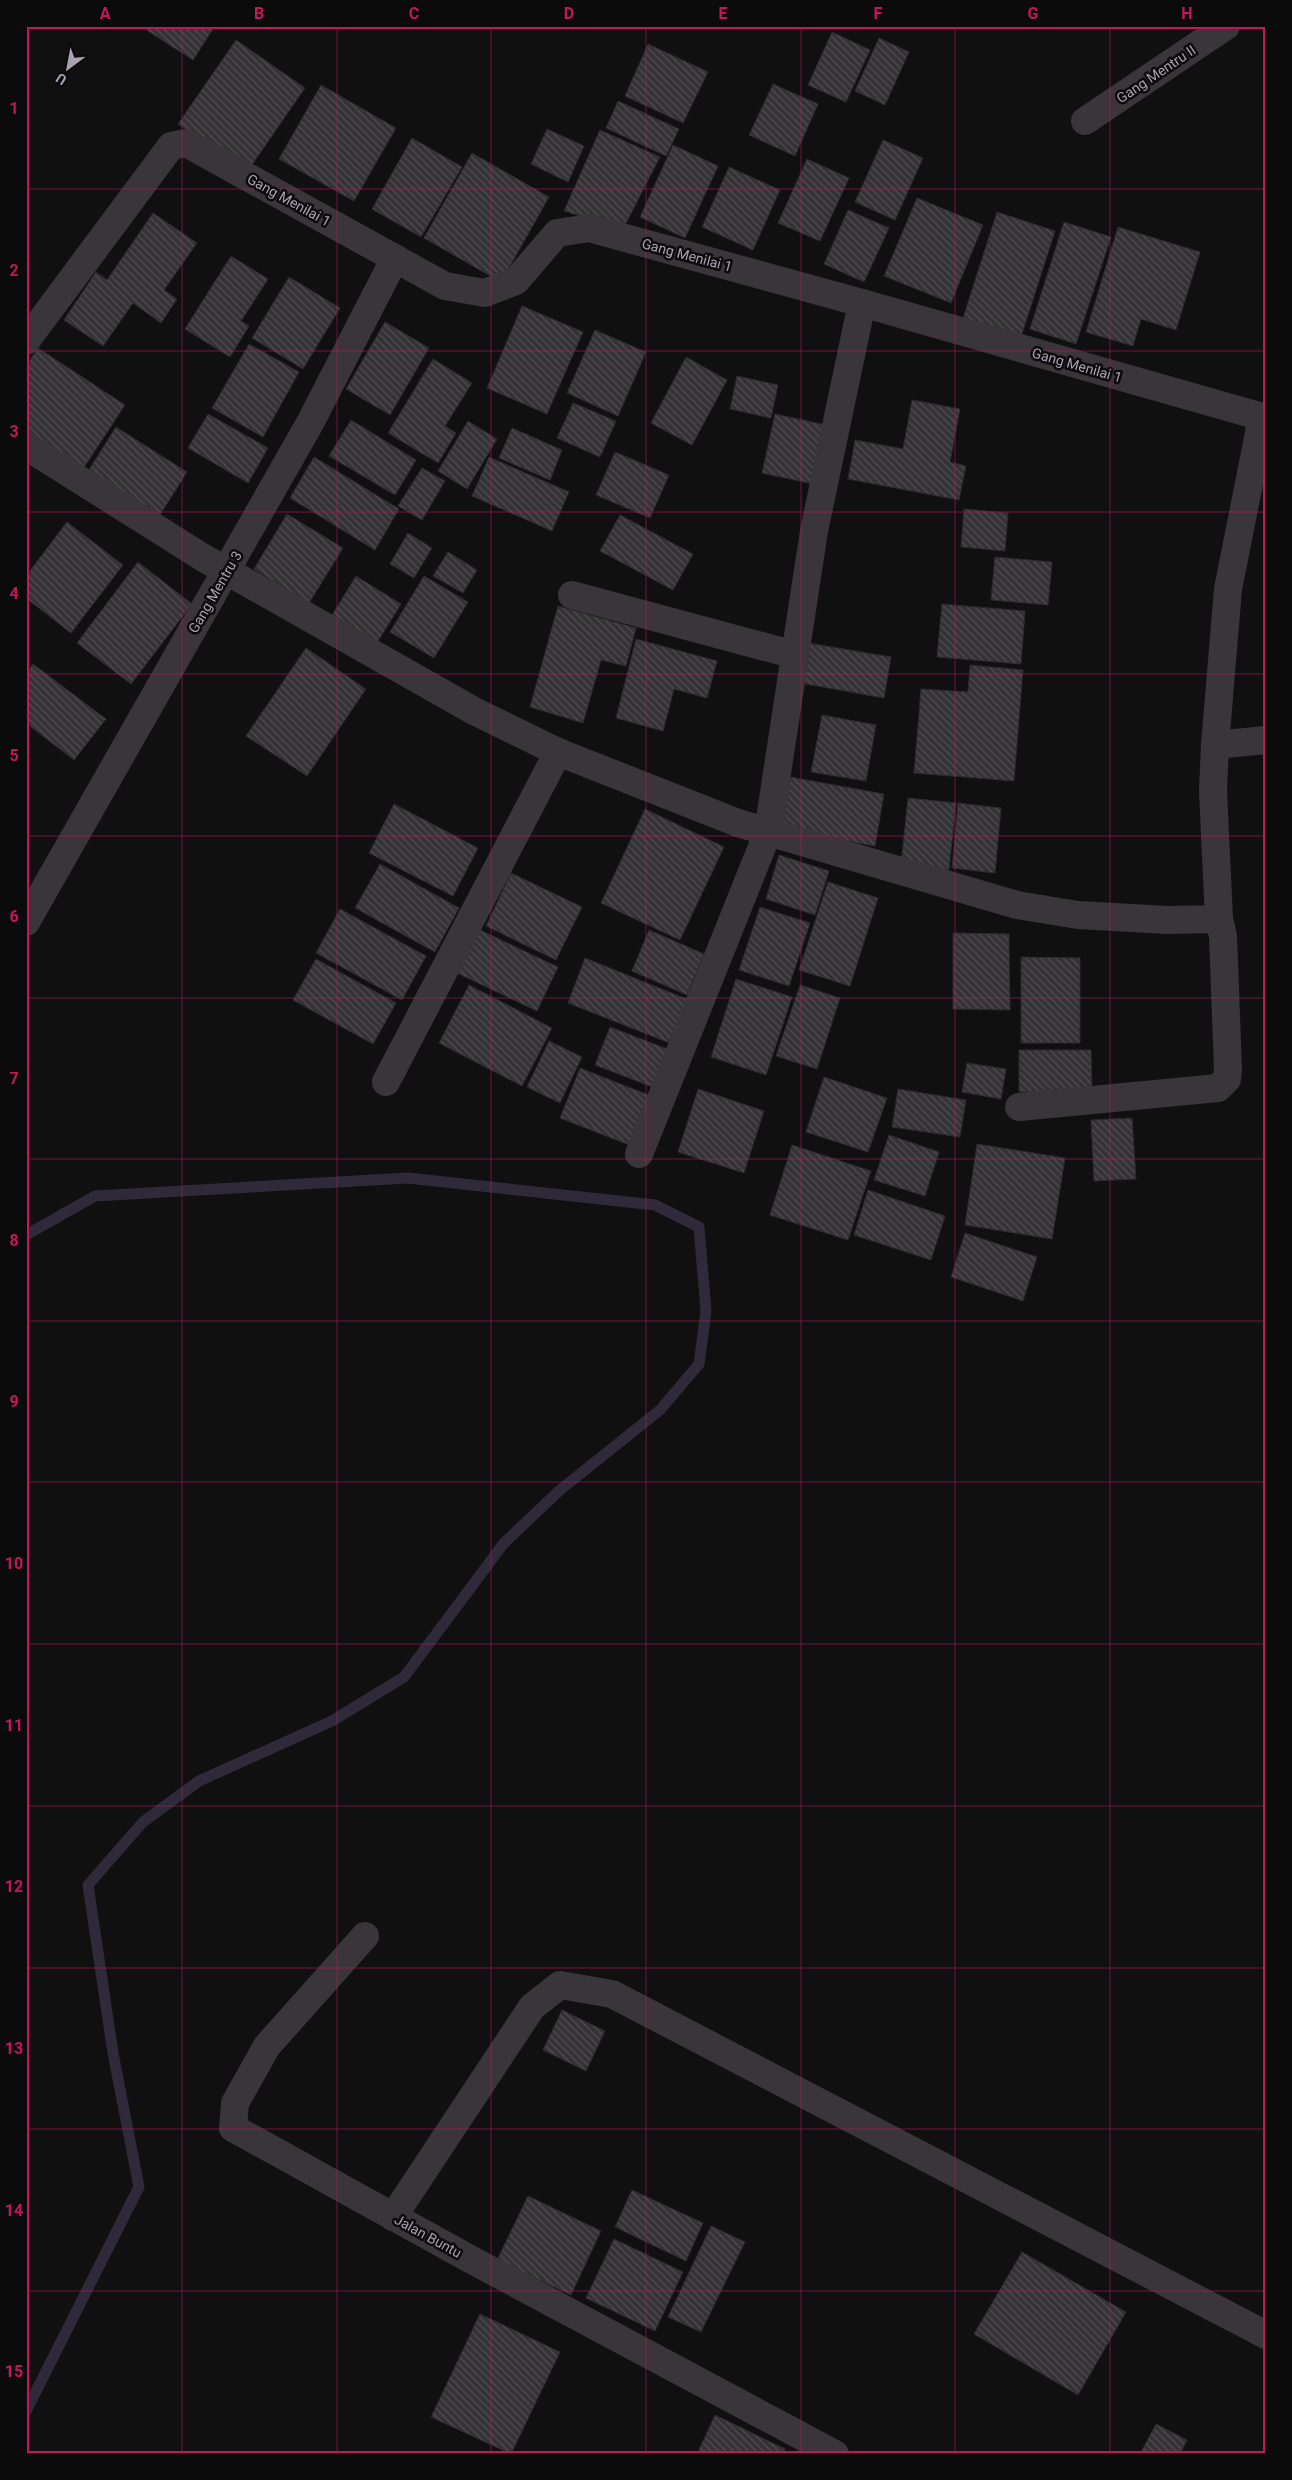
<svg xmlns="http://www.w3.org/2000/svg" width="1292" height="2480" font-family="Roboto,sans-serif">
<style>
.lines{fill:none;stroke-linecap:round;stroke-linejoin:round}
.stream{stroke:#2f2a39;stroke-width:11}
.building{fill:url(#building-back-hatch);stroke:#2d2a2d}
.minor{stroke:#3a353b;stroke-width:28}
.grid{fill:none;stroke:#c2185b;stroke-width:1;stroke-opacity:0.55}
.labels{text-anchor:middle;stroke-width:5;stroke-linejoin:round;paint-order:stroke}
.street-label{font-size:14px;fill:#aba1b2;stroke:#0c0b0c}
.neatline{fill:none;stroke:#c2185b;stroke-width:2}
.grid-label{font-size:16px;text-anchor:middle;font-weight:bold;fill:#c2185b}
</style>
<defs>
<pattern id="building-back-hatch" width="6" height="6" patternUnits="userSpaceOnUse" patternTransform="scale(1.25)"><rect width="6" height="6" fill="#353236"/><path d="M-1 5l2 2M0 0l6 6M5-1l2 2" fill="none" stroke="#504d51"/></pattern>
</defs>
<rect width="100%" height="100%" fill="#111011"/>
<g class="lines">
<path class="stream" d="M 26,1235 L 95,1196 L 408,1178 L 655,1205 L 699,1227 L 706,1311 L 699,1364 L 660,1410 L 560,1490 L 504,1543 L 404,1677 L 332,1721 L 199,1781 L 143,1822 L 88,1885 L 113,2053 L 139,2187 L 26,2411"/>
</g>
<g class="building">
<path d="M 140,26 L 215,26 L 193,60 Z"/>
<path d="M 832,32 L 870,50 L 846,102 L 808,85 Z"/>
<path d="M 879,38 L 909,52 L 885,105 L 855,91 Z"/>
<path d="M 236,40 L 305,88 L 247,172 L 178,124 Z"/>
<path d="M 648,44 L 708,72 L 683,123 L 625,96 Z"/>
<path d="M 773,84 L 818,104 L 795,156 L 749,135 Z"/>
<path d="M 321,85 L 396,128 L 354,201 L 279,159 Z"/>
<path d="M 618,101 L 679,129 L 666,156 L 606,128 Z"/>
<path d="M 547,129 L 584,146 L 568,182 L 531,164 Z"/>
<path d="M 600,130 L 660,157 L 623,229 L 564,211 Z"/>
<path d="M 412,138 L 462,167 L 421,237 L 372,209 Z"/>
<path d="M 883,140 L 923,158 L 895,220 L 855,202 Z"/>
<path d="M 673,145 L 718,166 L 685,238 L 640,217 Z"/>
<path d="M 472,153 L 549,197 L 501,282 L 424,238 Z"/>
<path d="M 807,159 L 849,178 L 820,241 L 778,223 Z"/>
<path d="M 729,167 L 780,190 L 753,250 L 702,227 Z"/>
<path d="M 917,198 L 983,225 L 951,303 L 884,276 Z"/>
<path d="M 848,210 L 889,228 L 864,282 L 824,264 Z"/>
<path d="M 997,212 L 1055,231 L 1021,337 L 963,318 Z"/>
<path d="M 153,213 L 197,243 L 164,290 L 177,299 L 161,323 L 133,303 L 103,346 L 64,320 L 96,272 L 107,280 Z"/>
<path d="M 1064,222 L 1111,237 L 1076,344 L 1030,329 Z"/>
<path d="M 1118,227 L 1200,252 L 1176,330 L 1141,319 L 1133,346 L 1086,332 Z"/>
<path d="M 231,256 L 268,279 L 241,321 L 249,326 L 230,357 L 185,329 Z"/>
<path d="M 289,277 L 340,308 L 303,369 L 252,338 Z"/>
<path d="M 522,306 L 583,332 L 547,414 L 487,388 Z"/>
<path d="M 385,322 L 429,348 L 390,415 L 346,389 Z"/>
<path d="M 595,330 L 646,352 L 618,416 L 567,393 Z"/>
<path d="M 249,344 L 299,372 L 263,437 L 212,408 Z"/>
<path d="M 38,348 L 125,405 L 79,475 L 26,441 L 26,366 Z"/>
<path d="M 686,357 L 727,380 L 692,445 L 651,423 Z"/>
<path d="M 433,359 L 472,383 L 445,426 L 456,433 L 438,463 L 388,433 Z"/>
<path d="M 737,376 L 778,385 L 771,418 L 730,409 Z"/>
<path d="M 912,400 L 960,409 L 950,462 L 966,466 L 959,500 L 848,479 L 855,440 L 903,449 Z"/>
<path d="M 573,403 L 616,421 L 600,457 L 557,438 Z"/>
<path d="M 208,414 L 268,448 L 248,483 L 188,448 Z"/>
<path d="M 775,414 L 826,425 L 813,484 L 762,473 Z"/>
<path d="M 351,420 L 416,460 L 395,495 L 329,456 Z"/>
<path d="M 468,421 L 497,439 L 467,489 L 438,471 Z"/>
<path d="M 116,427 L 187,472 L 158,518 L 87,473 Z"/>
<path d="M 512,428 L 562,450 L 550,480 L 499,458 Z"/>
<path d="M 615,452 L 669,475 L 650,518 L 596,495 Z"/>
<path d="M 314,457 L 399,509 L 375,550 L 290,498 Z"/>
<path d="M 489,457 L 569,492 L 552,531 L 472,496 Z"/>
<path d="M 422,468 L 445,481 L 422,520 L 398,506 Z"/>
<path d="M 964,509 L 1008,513 L 1005,551 L 961,547 Z"/>
<path d="M 287,514 L 343,548 L 309,603 L 254,569 Z"/>
<path d="M 620,515 L 693,554 L 673,590 L 600,551 Z"/>
<path d="M 67,522 L 123,565 L 71,633 L 26,598 L 26,576 Z"/>
<path d="M 408,533 L 432,548 L 414,578 L 390,564 Z"/>
<path d="M 448,552 L 477,570 L 463,593 L 433,576 Z"/>
<path d="M 995,557 L 1052,562 L 1048,605 L 991,600 Z"/>
<path d="M 138,562 L 192,604 L 131,684 L 77,643 Z"/>
<path d="M 356,576 L 401,604 L 377,643 L 332,615 Z"/>
<path d="M 424,576 L 468,602 L 434,658 L 390,632 Z"/>
<path d="M 942,604 L 1025,611 L 1021,664 L 937,657 Z"/>
<path d="M 558,606 L 636,628 L 626,666 L 601,660 L 583,723 L 530,707 Z"/>
<path d="M 636,639 L 717,661 L 707,698 L 674,689 L 663,731 L 616,718 Z"/>
<path d="M 802,642 L 891,657 L 884,698 L 795,682 Z"/>
<path d="M 306,648 L 366,689 L 307,776 L 246,736 Z"/>
<path d="M 33,664 L 106,719 L 74,760 L 26,723 L 26,673 Z"/>
<path d="M 970,665 L 1023,670 L 1014,781 L 914,773 L 921,689 L 968,692 Z"/>
<path d="M 822,715 L 876,725 L 866,781 L 811,772 Z"/>
<path d="M 790,777 L 884,794 L 875,846 L 782,829 Z"/>
<path d="M 908,798 L 956,803 L 949,870 L 901,865 Z"/>
<path d="M 958,803 L 1001,808 L 995,873 L 952,868 Z"/>
<path d="M 394,804 L 478,848 L 453,896 L 369,853 Z"/>
<path d="M 645,809 L 724,847 L 680,940 L 601,903 Z"/>
<path d="M 779,855 L 829,871 L 815,915 L 766,899 Z"/>
<path d="M 380,864 L 459,908 L 435,952 L 355,908 Z"/>
<path d="M 511,873 L 582,907 L 556,960 L 486,926 Z"/>
<path d="M 828,882 L 878,898 L 850,986 L 799,970 Z"/>
<path d="M 760,907 L 810,923 L 789,986 L 739,970 Z"/>
<path d="M 340,909 L 426,956 L 402,1000 L 316,953 Z"/>
<path d="M 476,928 L 558,967 L 537,1011 L 455,972 Z"/>
<path d="M 649,930 L 704,954 L 687,995 L 632,971 Z"/>
<path d="M 953,933 L 1009,934 L 1010,1010 L 953,1009 Z"/>
<path d="M 1021,957 L 1080,958 L 1080,1043 L 1021,1043 Z"/>
<path d="M 585,958 L 689,1000 L 672,1044 L 568,1003 Z"/>
<path d="M 316,959 L 396,1003 L 373,1044 L 293,1000 Z"/>
<path d="M 736,979 L 792,997 L 766,1075 L 711,1057 Z"/>
<path d="M 469,985 L 552,1028 L 522,1086 L 439,1043 Z"/>
<path d="M 800,985 L 840,998 L 817,1069 L 776,1056 Z"/>
<path d="M 610,1027 L 670,1050 L 655,1088 L 595,1065 Z"/>
<path d="M 549,1041 L 582,1057 L 560,1103 L 527,1087 Z"/>
<path d="M 1019,1050 L 1091,1050 L 1092,1092 L 1019,1092 Z"/>
<path d="M 967,1063 L 1006,1069 L 1001,1099 L 962,1092 Z"/>
<path d="M 580,1068 L 651,1096 L 632,1146 L 560,1118 Z"/>
<path d="M 824,1077 L 887,1098 L 868,1152 L 806,1132 Z"/>
<path d="M 698,1089 L 764,1111 L 744,1173 L 678,1152 Z"/>
<path d="M 898,1089 L 966,1100 L 960,1137 L 892,1127 Z"/>
<path d="M 1132,1118 L 1136,1179 L 1094,1181 L 1091,1120 Z"/>
<path d="M 889,1135 L 939,1152 L 925,1196 L 874,1180 Z"/>
<path d="M 977,1144 L 1065,1158 L 1052,1239 L 965,1225 Z"/>
<path d="M 792,1145 L 871,1171 L 848,1240 L 770,1215 Z"/>
<path d="M 868,1190 L 945,1216 L 931,1260 L 854,1235 Z"/>
<path d="M 965,1233 L 1037,1257 L 1023,1301 L 951,1277 Z"/>
<path d="M 562,2010 L 605,2031 L 586,2071 L 543,2050 Z"/>
<path d="M 632,2190 L 703,2223 L 686,2261 L 615,2227 Z"/>
<path d="M 528,2196 L 601,2231 L 571,2295 L 497,2260 Z"/>
<path d="M 711,2226 L 745,2242 L 701,2332 L 668,2317 Z"/>
<path d="M 614,2239 L 683,2272 L 655,2331 L 586,2298 Z"/>
<path d="M 1022,2252 L 1126,2312 L 1078,2395 L 974,2334 Z"/>
<path d="M 480,2314 L 560,2352 L 511,2454 L 431,2417 Z"/>
<path d="M 715,2415 L 785,2449 L 783,2454 L 697,2454 Z"/>
<path d="M 1156,2424 L 1187,2440 L 1180,2454 L 1140,2454 Z"/>
</g>
<g class="lines">
<g class="minor">
<path d="M 1085,121 L 1226,26"/>
<path d="M 26,341 L 171,146 L 186,143 L 445,286 L 485,293 L 516,281 L 557,233 L 589,228 L 862,303 L 1266,418"/>
<path d="M 26,446 L 202,557 L 474,711 L 558,752 L 738,823 L 1017,905 L 1078,915 L 1167,920 L 1219,919 L 1213,791 L 1215,745 L 1266,740"/>
<path d="M 572,595 L 795,655"/>
<path d="M 1215,745 L 1228,589 L 1262,418"/>
<path d="M 26,922 L 310,423 L 395,258"/>
<path d="M 386,1082 L 558,752"/>
<path d="M 1019,1107 L 1218,1088 L 1227,1079 L 1228,1069 L 1223,936 L 1219,919"/>
<path d="M 639,1154 L 768,832 L 814,531 L 862,303"/>
<path d="M 365,1936 L 267,2046 L 235,2103 L 233,2128 L 470,2259 L 835,2454"/>
<path d="M 393,2217 L 532,2007 L 560,1985 L 612,1994 L 1266,2335"/>
</g>
</g>
<path class="grid" d="M 182,26 L 182,2454M 337,26 L 337,2454M 491,26 L 491,2454M 646,26 L 646,2454M 801,26 L 801,2454M 955,26 L 955,2454M 1110,26 L 1110,2454M 26,189 L 1266,189M 26,351 L 1266,351M 26,512 L 1266,512M 26,674 L 1266,674M 26,836 L 1266,836M 26,998 L 1266,998M 26,1159 L 1266,1159M 26,1321 L 1266,1321M 26,1482 L 1266,1482M 26,1644 L 1266,1644M 26,1806 L 1266,1806M 26,1968 L 1266,1968M 26,2129 L 1266,2129M 26,2291 L 1266,2291"/>
<g class="labels">
<g class="street-label">
<text transform="translate(1156 74) rotate(-34)" y="5">Gang Mentru II</text>
<text transform="translate(289 200) rotate(29)" y="5">Gang Menilai 1</text>
<text transform="translate(687 255) rotate(15)" y="5">Gang Menilai 1</text>
<text transform="translate(1077 365) rotate(16)" y="5">Gang Menilai 1</text>
<text transform="translate(215 592) rotate(-60)" y="5">Gang Mentru 3</text>
<text transform="translate(428 2236) rotate(29)" y="5">Jalan Buntu</text>
</g>
</g>
<rect width="1292" height="2480" fill="none" stroke="#0c0b0c" stroke-width="55"/>
<g transform="translate(68 68) rotate(212)" stroke="#0c0b0c" stroke-width="4" paint-order="stroke">
<path d="M0-4L9 19L0 12L-9 19Z" fill="#aba1b2"/>
<text y="-8" font-size="14" font-weight="bold" text-anchor="middle" fill="#aba1b2">U</text>
</g>
<rect x="28" y="28" width="1236" height="2424" class="neatline"/>
<g class="grid-label">
<text x="105" y="19">A</text>
<text x="259" y="19">B</text>
<text x="414" y="19">C</text>
<text x="569" y="19">D</text>
<text x="723" y="19">E</text>
<text x="878" y="19">F</text>
<text x="1033" y="19">G</text>
<text x="1187" y="19">H</text>
<text x="14" y="114">1</text>
<text x="14" y="276">2</text>
<text x="14" y="437">3</text>
<text x="14" y="599">4</text>
<text x="14" y="761">5</text>
<text x="14" y="922">6</text>
<text x="14" y="1084">7</text>
<text x="14" y="1246">8</text>
<text x="14" y="1407">9</text>
<text x="14" y="1569">10</text>
<text x="14" y="1731">11</text>
<text x="14" y="1892">12</text>
<text x="14" y="2054">13</text>
<text x="14" y="2216">14</text>
<text x="14" y="2377">15</text>
</g>
</svg>
